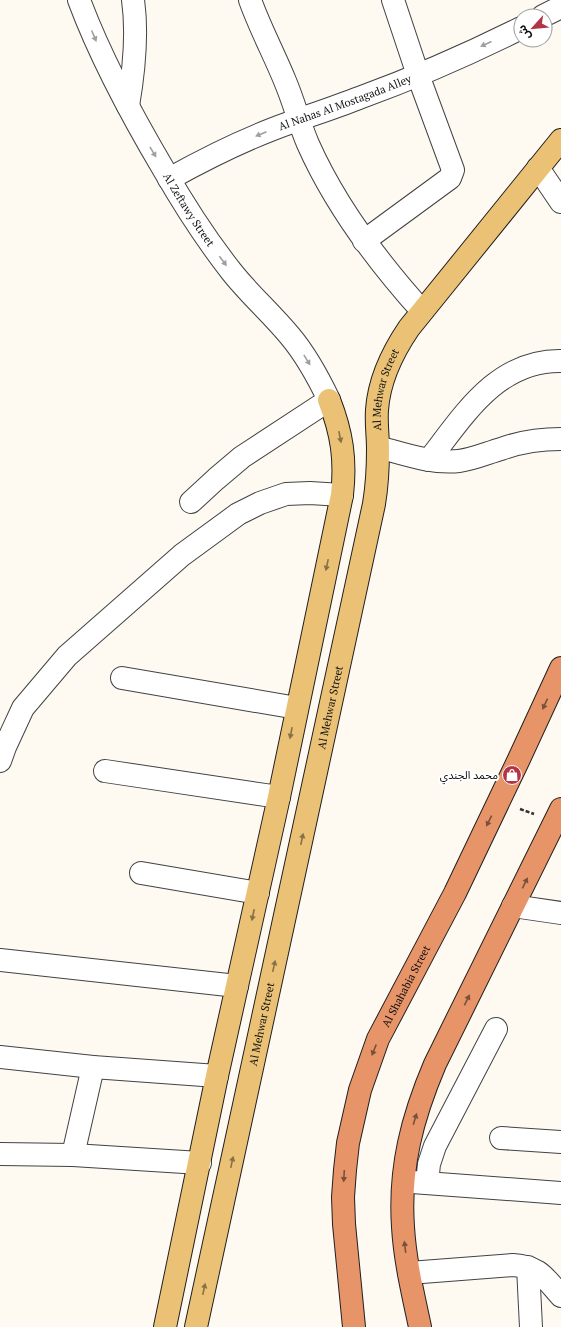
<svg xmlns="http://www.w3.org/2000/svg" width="561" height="1327" font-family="'PT Serif','Noto Sans Arabic',serif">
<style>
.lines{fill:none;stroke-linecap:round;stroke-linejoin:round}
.minor-casing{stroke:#424242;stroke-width:24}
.major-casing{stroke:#202020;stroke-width:24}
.highway-casing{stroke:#202020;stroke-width:24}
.path{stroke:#313131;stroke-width:2.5;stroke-dasharray:4 2;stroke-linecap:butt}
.minor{stroke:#fff;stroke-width:22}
.major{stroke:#ebc275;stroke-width:22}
.highway{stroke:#e69468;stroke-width:22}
.oneway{fill:#9f9f9f}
.oneway2{fill:#887147}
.oneway3{fill:#7a523c}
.labels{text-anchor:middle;stroke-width:4;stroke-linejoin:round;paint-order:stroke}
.street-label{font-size:11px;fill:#0f0f0f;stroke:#fff}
.poi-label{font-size:11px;fill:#0f0f0f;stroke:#fff;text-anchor:end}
</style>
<rect width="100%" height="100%" fill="#fefaf2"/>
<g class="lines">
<g class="minor-casing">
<g id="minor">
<path id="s1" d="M 79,0 C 101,59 132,116 164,170 C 184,205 206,239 231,271 C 249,294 271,313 290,336 C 306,355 318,377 329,400 L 242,457 L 216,479 L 191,502"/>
<path d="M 250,0 C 260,28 274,54 285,81 C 294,102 299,123 308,144 C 336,207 377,261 422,311"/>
<path d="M 543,16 L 561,7"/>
<path d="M 128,106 C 134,71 138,35 133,0"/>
<path d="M 538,168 L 561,202"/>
<path id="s2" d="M 169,179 C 203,160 237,143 273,129 C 302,118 331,109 359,98 C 414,78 469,54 521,28"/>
<path d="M 364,241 L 450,178 L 453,170 L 418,75 L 393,0"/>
<path d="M 378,447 C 404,454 432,464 459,461 C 474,459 487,453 501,449 C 520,442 541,439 561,439"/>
<path d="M 429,460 C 464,415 497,360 561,361"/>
<path d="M 122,678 L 297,708"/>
<path d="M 0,761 L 5,747 L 23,708 L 67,656 L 182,555 L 238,514 L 260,503 L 286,494 L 310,493 L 342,495"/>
<path d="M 105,771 L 279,797"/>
<path d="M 141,873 L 258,893"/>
<path d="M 513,906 L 561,913"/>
<path d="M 0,960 L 237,986"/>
<path d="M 0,1057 L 93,1067 L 217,1076"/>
<path d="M 501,1138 L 561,1142"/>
<path d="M 0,1154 L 73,1155 L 200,1163"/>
<path d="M 73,1155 L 93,1067"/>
<path d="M 412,1182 L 561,1193"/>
<path d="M 427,1183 L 429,1164 L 435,1146 L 496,1029"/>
<path d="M 528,1267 L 531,1327"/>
<path d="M 409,1273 L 513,1265 C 540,1267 544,1277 561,1296"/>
</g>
</g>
<g class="major-casing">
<g id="major">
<path d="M 165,1327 L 217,1076 L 279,797 L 342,495 C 346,460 342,433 329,400"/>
<path id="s3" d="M 196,1327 L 374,504 C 377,486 378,468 378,449 C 378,436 376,423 377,410 C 379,380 392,353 409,328 L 561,140"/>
</g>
</g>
<g class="highway-casing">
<g id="highway">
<path id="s4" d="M 354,1327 L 344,1224 L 343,1197 L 345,1170 L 348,1143 L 360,1090 L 378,1039 L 455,893 L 519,759 L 561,668"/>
<path d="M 420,1327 C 413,1294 405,1261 403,1227 C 399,1168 412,1118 435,1064 L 561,809"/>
</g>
</g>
<path class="path" d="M 520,809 L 534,814"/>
<use href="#minor" class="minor"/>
<use href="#major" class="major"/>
<use href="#highway" class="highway"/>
</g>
<defs><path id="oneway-solid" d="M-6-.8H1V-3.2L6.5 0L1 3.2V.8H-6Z"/></defs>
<g class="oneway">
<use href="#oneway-solid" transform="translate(94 36) rotate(67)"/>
<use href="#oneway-solid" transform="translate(486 44) rotate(155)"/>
<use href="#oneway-solid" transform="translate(261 134) rotate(157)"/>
<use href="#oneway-solid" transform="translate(153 152) rotate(59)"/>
<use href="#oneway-solid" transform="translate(223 261) rotate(53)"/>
<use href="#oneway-solid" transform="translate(307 360) rotate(58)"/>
</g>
<g class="oneway2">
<use href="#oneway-solid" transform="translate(340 437) rotate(79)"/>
<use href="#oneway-solid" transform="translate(327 565) rotate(102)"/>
<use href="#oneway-solid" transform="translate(291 733) rotate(101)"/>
<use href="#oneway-solid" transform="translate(302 839) rotate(-78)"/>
<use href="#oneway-solid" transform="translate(253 915) rotate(102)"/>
<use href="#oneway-solid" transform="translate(274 966) rotate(-78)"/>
<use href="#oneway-solid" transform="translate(232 1162) rotate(-78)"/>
<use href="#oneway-solid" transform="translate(204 1289) rotate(-78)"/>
</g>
<g class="oneway3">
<use href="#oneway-solid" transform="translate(545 704) rotate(115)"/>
<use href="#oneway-solid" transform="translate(489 821) rotate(116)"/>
<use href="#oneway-solid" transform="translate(525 883) rotate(-64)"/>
<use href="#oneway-solid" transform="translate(467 1000) rotate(-64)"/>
<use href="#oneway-solid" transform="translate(374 1050) rotate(112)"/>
<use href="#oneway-solid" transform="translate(415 1119) rotate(-73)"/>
<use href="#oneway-solid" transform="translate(344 1176) rotate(93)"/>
<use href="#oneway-solid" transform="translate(405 1247) rotate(-97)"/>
</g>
<defs>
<g id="shop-disc" transform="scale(1)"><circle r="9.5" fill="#b13447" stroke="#fff"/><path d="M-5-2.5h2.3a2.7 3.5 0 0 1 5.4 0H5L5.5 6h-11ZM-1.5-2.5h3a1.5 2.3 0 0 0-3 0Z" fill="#fff"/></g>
</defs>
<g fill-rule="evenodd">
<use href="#shop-disc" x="512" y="775"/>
</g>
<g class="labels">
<g class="street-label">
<text dy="4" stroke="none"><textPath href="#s2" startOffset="192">Al Nahas Al Mostagada Alley</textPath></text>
<text dy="4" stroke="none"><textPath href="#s1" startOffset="237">Al Zeftawy Street</textPath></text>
<text dy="4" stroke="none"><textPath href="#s3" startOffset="958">Al Mehwar Street</textPath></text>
<text dy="4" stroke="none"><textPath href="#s3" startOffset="634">Al Mehwar Street</textPath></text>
<text dy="4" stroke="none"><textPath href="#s4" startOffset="353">Al Shahabia Street</textPath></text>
<text dy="4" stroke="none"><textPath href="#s3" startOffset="310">Al Mehwar Street</textPath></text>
</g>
<g class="poi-label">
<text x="498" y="779">محمد الجندي</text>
</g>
</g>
<g transform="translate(533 28) rotate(243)"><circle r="19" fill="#ffffff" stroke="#9f9f9f"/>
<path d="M0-3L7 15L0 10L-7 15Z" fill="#b13447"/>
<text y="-6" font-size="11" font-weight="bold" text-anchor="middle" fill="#0f0f0f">ش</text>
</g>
</svg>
